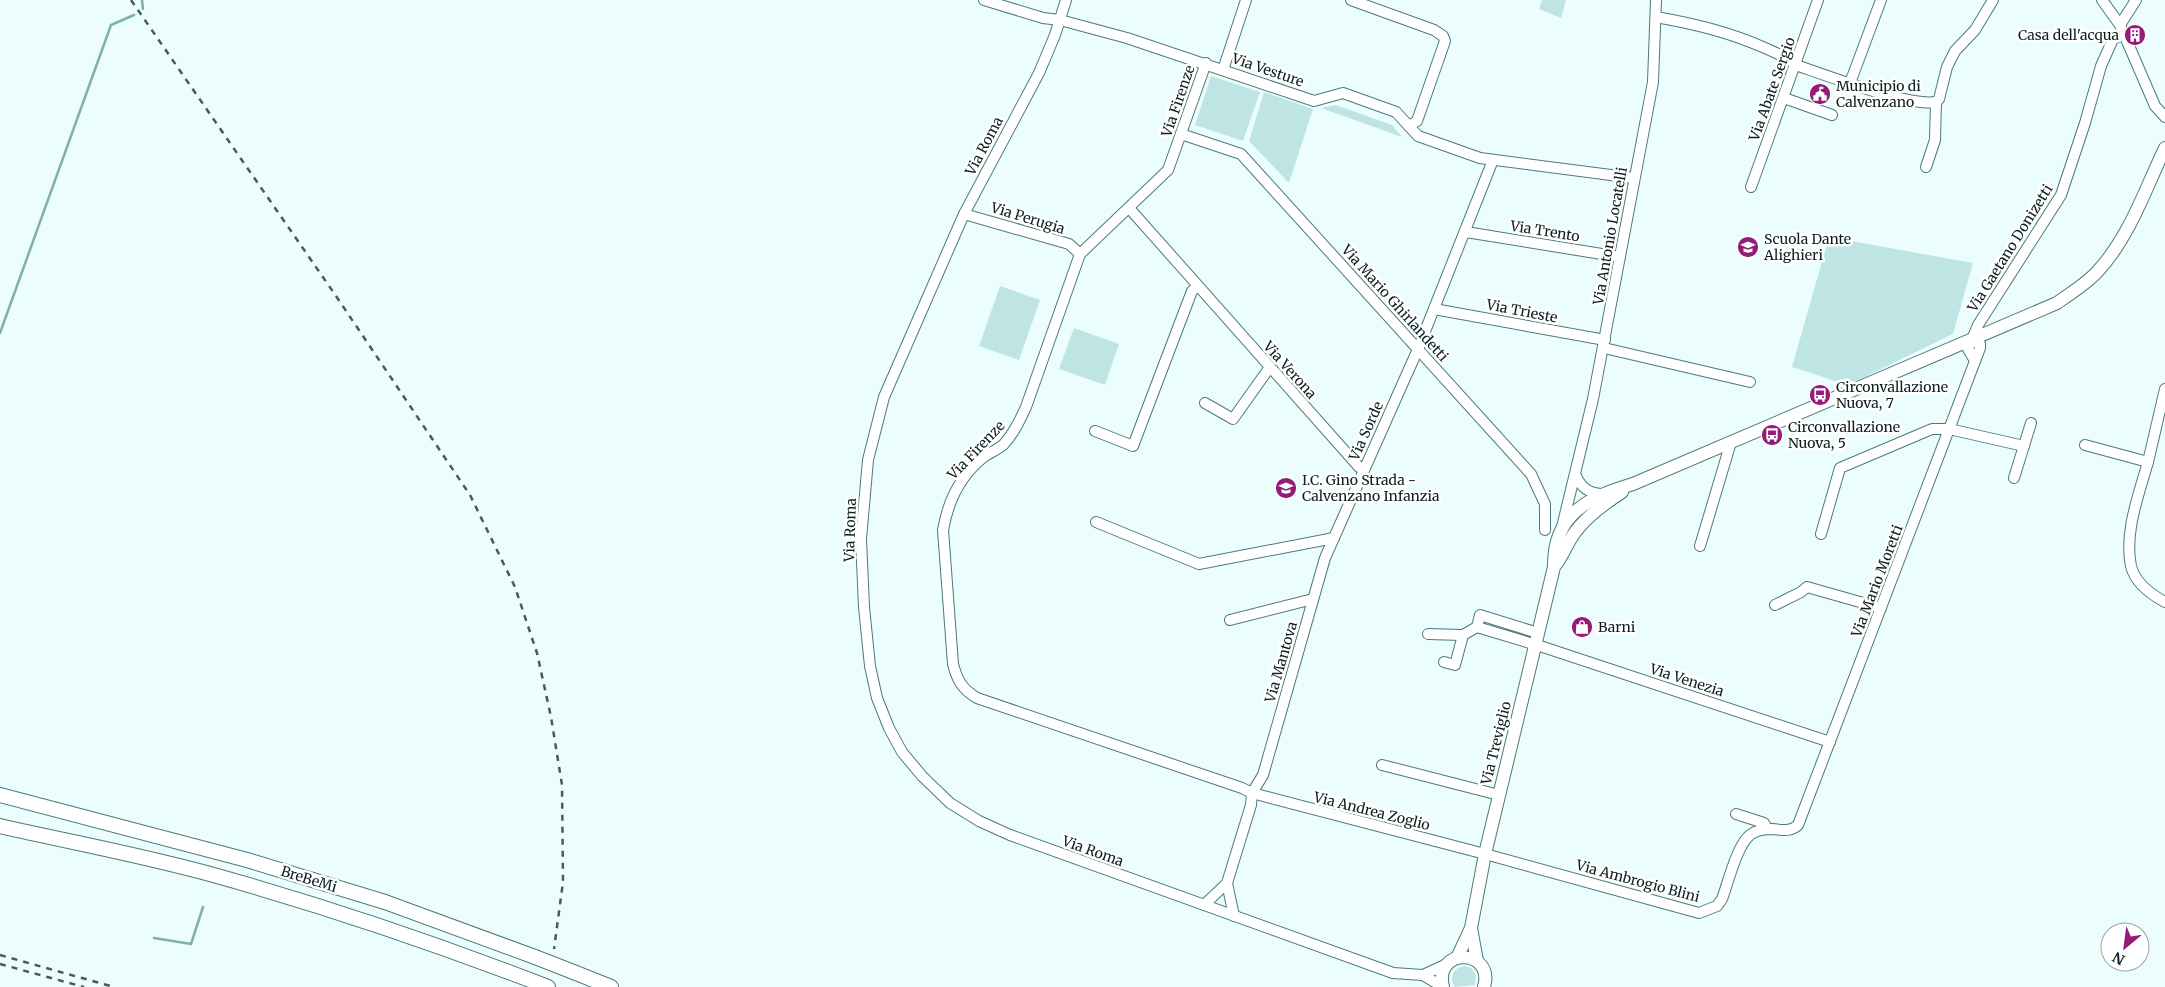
<svg xmlns="http://www.w3.org/2000/svg" width="2165" height="987" font-family="Merriweather,serif">
<style>
.green{fill:#bee5e4}
.lines{fill:none;stroke-linecap:round;stroke-linejoin:round}
.stream{stroke:#7eb0b0;stroke-width:2.5}
.minor-casing{stroke:#4e7979;stroke-width:12}
.major-casing{stroke:#4e7979;stroke-width:14}
.highway-casing{stroke:#4e7979;stroke-width:16}
.minor{stroke:#fff;stroke-width:10}
.major{stroke:#fff;stroke-width:12}
.highway{stroke:#fff;stroke-width:14}
.rail{stroke:#485a5a;stroke-width:2.5;stroke-dasharray:6 6;stroke-linecap:butt}
.highway-bridge-casing{stroke:#4e7979;stroke-width:16;stroke-linecap:butt}
.highway-bridge{stroke:#fff;stroke-width:14}
.labels{text-anchor:middle;stroke-width:5;stroke-linejoin:round;paint-order:stroke}
.poi-label{font-size:14px;fill:#0c1e1e;stroke:#fff;text-anchor:start}
.street-label{font-size:14px;fill:#0c1e1e;stroke:#fff}
</style>
<rect width="100%" height="100%" fill="#ebfefd"/>
<g class="green">
<path d="M 1542,0 L 1566,0 L 1561,18 L 1539,9 Z"/>
<path d="M 1211,76 L 1260,92 L 1243,141 L 1195,125 Z"/>
<path d="M 1264,92 L 1313,109 L 1289,183 L 1249,141 Z"/>
<path d="M 1336,105 L 1392,125 L 1402,137 L 1321,108 Z"/>
<path d="M 1829,237 L 1973,263 L 1953,334 L 1848,385 L 1792,367 Z"/>
<path d="M 1000,286 L 1040,300 L 1019,360 L 979,346 Z"/>
<path d="M 1074,328 L 1119,344 L 1105,385 L 1059,369 Z"/>
<path d="M 1465,966 L 1471,968 L 1476,975 L 1475,985 L 1455,987 C 1448,977 1454,967 1465,966 Z"/>
</g>
<g class="lines">
<g class="stream">
<path d="M 142,0 L 143,9"/>
<path d="M 0,333 L 111,25 L 134,15"/>
<path d="M 154,938 L 191,944 L 203,907"/>
</g>
<g class="minor-casing">
<g id="minor">
<path d="M 984,0 L 1043,18 L 1060,20 L 1127,38 L 1314,101 L 1343,93 L 1396,112 L 1418,136 L 1480,158 L 1634,178"/>
<path d="M 1066,0 L 1055,35 L 1039,73 L 964,214 L 884,397 L 868,460 L 861,539 L 864,607 L 870,666 L 877,698 L 889,728 L 902,752 L 922,776 L 950,803 L 979,821 L 1010,835 L 1393,973 L 1423,975 L 1447,964"/>
<path d="M 1351,0 L 1434,30 L 1443,36 L 1445,41 L 1417,121 L 1409,126"/>
<path d="M 2102,0 L 2120,25 L 2155,106 L 2165,117"/>
<path d="M 1656,17 C 1695,24 1729,32 1765,48 C 1776,53 1787,57 1796,65 C 1825,75 1910,107 1936,102"/>
<path d="M 2120,25 L 2136,0"/>
<path d="M 1206,63 L 1168,170 L 1080,254 L 1026,407 C 1020,420 1014,433 1004,444 C 999,449 991,452 985,456 C 960,475 948,501 943,530 L 953,664 C 957,680 962,689 977,698 L 1242,788 L 1252,793 L 1485,854 L 1699,913 L 1717,906 L 1722,899 C 1728,883 1737,845 1750,835 C 1756,830 1764,829 1772,829 C 1781,830 1791,832 1798,825 L 1980,348 L 1980,344 L 1973,340"/>
<path d="M 1223,70 L 1246,0"/>
<path d="M 1850,83 L 1881,0"/>
<path d="M 1784,98 L 1832,115"/>
<path d="M 1936,102 L 1939,99 L 1947,67 L 1955,51 L 1975,30 L 1993,0"/>
<path d="M 1181,134 L 1241,154 L 1531,474 L 1545,504 L 1545,530"/>
<path d="M 1926,167 L 1935,140 L 1936,102"/>
<path d="M 1751,187 L 1818,0"/>
<path d="M 1129,208 L 1359,467 L 1364,470"/>
<path d="M 964,214 L 1069,244 L 1080,254"/>
<path d="M 1466,232 L 1620,257"/>
<path d="M 1434,309 L 1605,340"/>
<path d="M 1604,348 L 1750,382"/>
<path d="M 1975,361 L 1968,349 L 1978,325 L 2061,195 L 2085,123 L 2101,66 L 2113,39 L 2124,34"/>
<path d="M 1205,403 L 1233,419 L 1270,367"/>
<path d="M 1095,431 L 1133,446 L 1192,291 L 1198,286"/>
<path d="M 2085,445 L 2148,462 L 2165,389"/>
<path d="M 2148,462 C 2139,494 2124,532 2131,566 C 2135,583 2152,595 2165,602"/>
<path d="M 1576,476 C 1581,487 1588,493 1601,494"/>
<path d="M 2014,478 L 2031,423"/>
<path d="M 1096,522 L 1199,564 L 1334,538"/>
<path d="M 1562,527 L 1593,399 L 1653,82 L 1656,0"/>
<path d="M 1821,534 L 1840,468 L 1932,429 L 1949,429 L 2024,446"/>
<path d="M 1700,546 L 1731,442"/>
<path d="M 1775,605 L 1801,592 L 1807,587 L 1881,608"/>
<path d="M 1230,620 L 1313,599"/>
<path d="M 1538,633 L 1480,615 L 1477,627 L 1543,647 L 1830,742"/>
<path d="M 1428,634 L 1463,635"/>
<path d="M 1444,662 L 1455,665 L 1463,635 L 1477,627"/>
<path d="M 1382,765 L 1499,795"/>
<path d="M 1736,814 L 1764,823 L 1767,829"/>
<path d="M 1227,883 L 1234,916"/>
<path d="M 1204,905 L 1227,883 L 1251,805 L 1252,793 L 1263,775 L 1325,558 L 1418,349 L 1493,160"/>
<path d="M 1423,975 L 1443,987"/>
</g>
</g>
<g class="major-casing">
<g id="major">
<path d="M 1557,563 C 1564,553 1568,541 1576,531 C 1588,515 1605,503 1622,492"/>
<path d="M 1471,928 L 1477,961"/>
<path d="M 1457,958 L 1471,928 L 1485,854 L 1554,567 C 1553,513 1590,497 1633,484 L 2057,303 C 2071,293 2086,284 2097,272 C 2129,238 2145,190 2165,148"/>
<path d="M 1443,987 C 1433,947 1495,948 1484,987"/>
</g>
</g>
<g class="highway-casing">
<g id="highway">
<path d="M 0,795 L 247,860 L 385,902 L 535,957"/>
<path d="M 0,826 C 70,842 141,855 210,874 C 325,906 437,944 548,987"/>
<path d="M 576,973 L 611,987"/>
</g>
</g>
<use href="#minor" class="minor"/>
<use href="#major" class="major"/>
<use href="#highway" class="highway"/>
<g class="rail">
<path d="M 131,0 L 336,296 L 470,495 L 515,587 L 537,653 L 551,717 L 562,785 L 563,882 L 554,949"/>
<path d="M 0,955 L 114,987"/>
<path d="M 0,964 L 84,987"/>
</g>
<g class="highway-bridge-casing">
<path id="highway-bridge" d="M 535,957 L 576,973"/>
</g>
<use href="#highway-bridge" class="highway-bridge"/>
</g>
<defs>
<g id="building-disc" transform="scale(1.125)"><circle r="9.5" fill="#941c79" stroke="#fff"/><path d="M-4-6H4V6H1V3H-1V6H-4ZM-2.5-4.3h1.7v1.8h-1.7ZM.8-4.3h1.7v1.8H.8ZM-2.5-1h1.7V.8h-1.7ZM.8-1h1.7V.8H.8Z" fill="#fff"/></g>
<g id="civic-disc" transform="scale(1.125)"><circle r="9.5" fill="#941c79" stroke="#fff"/><path d="M-.6-6.5H3V-4.5H.6V-3L4-1V1h2V6H-6V1h2V-1L-.6-3ZM-1.2 2.5V6h2.4V2.5Z" fill="#fff"/></g>
<g id="school-disc" transform="scale(1.125)"><circle r="9.5" fill="#941c79" stroke="#fff"/><path d="M0-5L7-2L0 1L-7-2ZM-4 1L0 2.5L4 1V4Q0 6-4 4Z" fill="#fff"/></g>
<g id="bus-disc" transform="scale(1.125)"><circle r="9.5" fill="#941c79" stroke="#fff"/><path d="M-5-6H5V4H4V6H2V4H-2V6H-4V4H-5ZM-3.5-4V0h7V-4ZM-3.5 1.2v1.5H-2V1.2ZM2 1.2v1.5H3.5V1.2Z" fill="#fff"/></g>
<g id="shop-disc" transform="scale(1.125)"><circle r="9.5" fill="#941c79" stroke="#fff"/><path d="M-5-2.5h2.3a2.7 3.5 0 0 1 5.4 0H5L5.5 6h-11ZM-1.5-2.5h3a1.5 2.3 0 0 0-3 0Z" fill="#fff"/></g>
</defs>
<g fill-rule="evenodd">
<use href="#building-disc" x="2135" y="35"/>
<use href="#civic-disc" x="1820" y="94"/>
<use href="#school-disc" x="1748" y="247"/>
<use href="#bus-disc" x="1820" y="395"/>
<use href="#bus-disc" x="1772" y="435"/>
<use href="#school-disc" x="1286" y="488"/>
<use href="#shop-disc" x="1582" y="627"/>
</g>
<g class="labels">
<g class="poi-label">
<text x="2119" y="40" text-anchor="end">Casa dell'acqua</text>
<text x="1836" y="91">Municipio di<tspan x="1836" dy="16">Calvenzano</tspan></text>
<text x="1764" y="244">Scuola Dante<tspan x="1764" dy="16">Alighieri</tspan></text>
<text x="1836" y="392">Circonvallazione<tspan x="1836" dy="16">Nuova, 7</tspan></text>
<text x="1788" y="432">Circonvallazione<tspan x="1788" dy="16">Nuova, 5</tspan></text>
<text x="1302" y="485">I.C. Gino Strada -<tspan x="1302" dy="16">Calvenzano Infanzia</tspan></text>
<text x="1598" y="632">Barni</text>
</g>
<g class="street-label">
<text transform="translate(1268 70) rotate(19)" y="5">Via Vesture</text>
<text transform="translate(1772 89) rotate(-70)" y="5">Via Abate Sergio</text>
<text transform="translate(1178 101) rotate(-71)" y="5">Via Firenze</text>
<text transform="translate(984 146) rotate(-62)" y="5">Via Roma</text>
<text transform="translate(1028 218) rotate(17)" y="5">Via Perugia</text>
<text transform="translate(1545 231) rotate(9)" y="5">Via Trento</text>
<text transform="translate(1610 236) rotate(-80)" y="5">Via Antonio Locatelli</text>
<text transform="translate(2010 248) rotate(-58)" y="5">Via Gaetano Donizetti</text>
<text transform="translate(1395 303) rotate(48)" y="5">Via Mario Ghirlandetti</text>
<text transform="translate(1522 311) rotate(11)" y="5">Via Trieste</text>
<text transform="translate(1290 370) rotate(48)" y="5">Via Verona</text>
<text transform="translate(1366 431) rotate(-66)" y="5">Via Sorde</text>
<text transform="translate(976 450) rotate(-46)" y="5">Via Firenze</text>
<text transform="translate(850 530) rotate(-88)" y="5">Via Roma</text>
<text transform="translate(1877 581) rotate(-69)" y="5">Via Mario Moretti</text>
<text transform="translate(1281 662) rotate(-74)" y="5">Via Mantova</text>
<text transform="translate(1687 680) rotate(18)" y="5">Via Venezia</text>
<text transform="translate(1496 743) rotate(-76)" y="5">Via Treviglio</text>
<text transform="translate(1372 811) rotate(14)" y="5">Via Andrea Zoglio</text>
<text transform="translate(1093 851) rotate(20)" y="5">Via Roma</text>
<text transform="translate(309 879) rotate(17)" y="5">BreBeMi</text>
<text transform="translate(1638 881) rotate(15)" y="5">Via Ambrogio Blini</text>
</g>
</g>
<g transform="translate(2125 947) rotate(209)"><circle r="24" fill="#ffffff" stroke="#9ea5a5"/>
<path d="M0-4L9 19L0 12L-9 19Z" fill="#941c79"/>
<text y="-8" font-size="14" font-weight="bold" text-anchor="middle" fill="#0c1e1e">N</text>
</g>
</svg>
